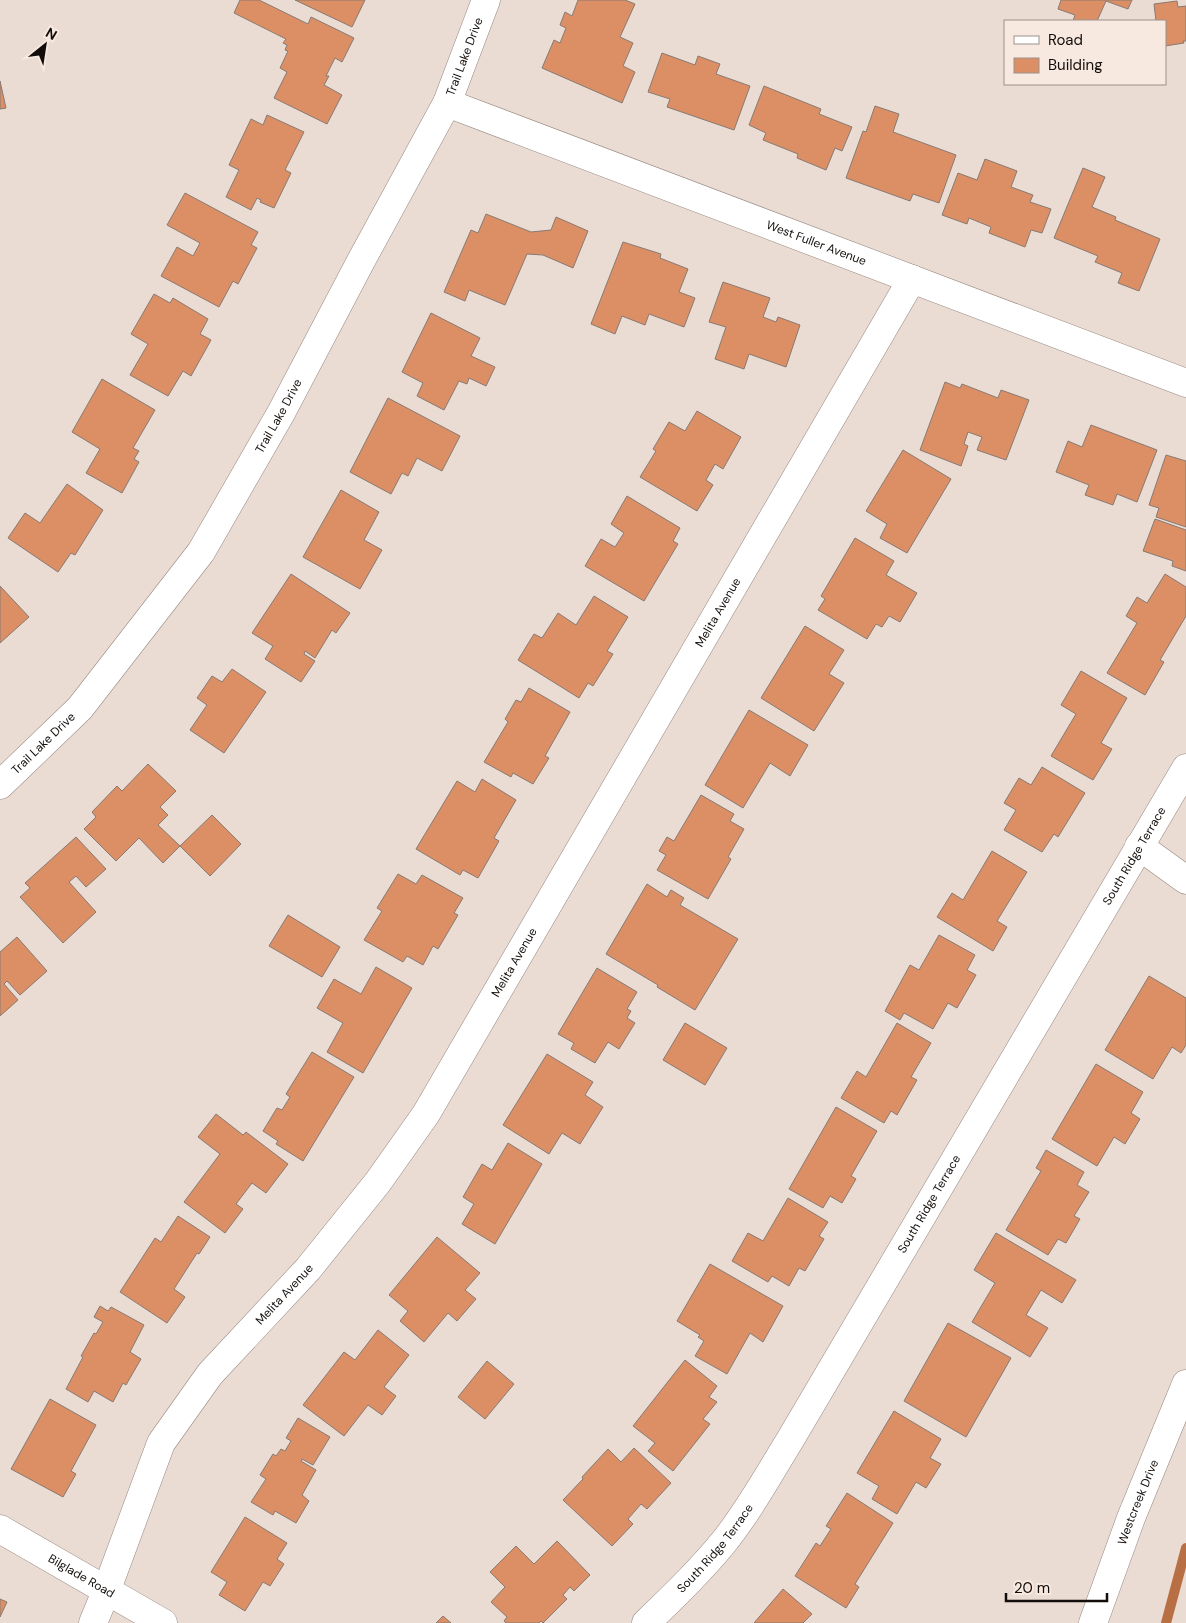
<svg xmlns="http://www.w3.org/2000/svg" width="1186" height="1623" font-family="'DM Sans',sans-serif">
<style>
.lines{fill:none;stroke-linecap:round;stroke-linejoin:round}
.stream{stroke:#b96f44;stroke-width:10}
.building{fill:#dc8f64;stroke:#877a73}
.minor-casing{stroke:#978981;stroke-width:29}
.minor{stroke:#fff;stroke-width:28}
.labels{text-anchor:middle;stroke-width:5;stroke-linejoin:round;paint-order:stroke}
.street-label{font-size:12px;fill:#130e0b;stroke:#f7e8e0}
</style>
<rect width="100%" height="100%" fill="#eadbd3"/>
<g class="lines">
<path class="stream" d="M 1166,1623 L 1186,1548"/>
</g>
<g class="building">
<path d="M 240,0 L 259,0 L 308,24 L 311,17 L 354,38 L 342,62 L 335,58 L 326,76 L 329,76 L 324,85 L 342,95 L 327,124 L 274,98 L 287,72 L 280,68 L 288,51 L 285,50 L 287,45 L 283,43 L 286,39 L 234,13 Z"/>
<path d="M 295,0 L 365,0 L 352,27 Z"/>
<path d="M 578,0 L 625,0 L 635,4 L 620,37 L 633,43 L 623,66 L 635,72 L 622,103 L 542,68 L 554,40 L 560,43 L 566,28 L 560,25 L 565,12 L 572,16 Z"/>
<path d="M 1061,0 L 1132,0 L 1128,9 L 1106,1 L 1097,21 L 1073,21 L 1075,15 L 1058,9 Z"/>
<path d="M 1177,1 L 1178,7 L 1186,6 L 1186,41 L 1183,41 L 1184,43 L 1165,46 L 1165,21 L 1156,21 L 1154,4 Z"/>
<path d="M 662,53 L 695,65 L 698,56 L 720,64 L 716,74 L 750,86 L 734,130 L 667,107 L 670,99 L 648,92 Z"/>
<path d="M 0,81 L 6,108 L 0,109 Z"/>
<path d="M 764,86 L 821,109 L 819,114 L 852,127 L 842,151 L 835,148 L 826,170 L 797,158 L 798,154 L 763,140 L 766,133 L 749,125 Z"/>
<path d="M 875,106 L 899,114 L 893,132 L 956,155 L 939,203 L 913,194 L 910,201 L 846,178 L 863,131 L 866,132 Z"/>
<path d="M 267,115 L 304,132 L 285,170 L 291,173 L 274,208 L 260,202 L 261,200 L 257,198 L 251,210 L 226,197 L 239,170 L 229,165 L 251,119 L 263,125 Z"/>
<path d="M 985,159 L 1017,171 L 1011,187 L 1033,195 L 1030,202 L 1051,209 L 1042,233 L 1031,230 L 1025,247 L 989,233 L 991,227 L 969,218 L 967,224 L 942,215 L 958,173 L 977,180 Z"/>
<path d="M 1083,168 L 1105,177 L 1092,207 L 1116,217 L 1115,220 L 1160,239 L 1139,291 L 1118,283 L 1122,273 L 1095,262 L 1098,256 L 1054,238 Z"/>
<path d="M 185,193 L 258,232 L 251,245 L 257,248 L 238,284 L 233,281 L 219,307 L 161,276 L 177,247 L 193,256 L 200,243 L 167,225 Z"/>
<path d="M 486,214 L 531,232 L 551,230 L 556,217 L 588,231 L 573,268 L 543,255 L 527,254 L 505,305 L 469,290 L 465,301 L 444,292 L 471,230 L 478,233 Z"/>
<path d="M 623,242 L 661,254 L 660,258 L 688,269 L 679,292 L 695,298 L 684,327 L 649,314 L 645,325 L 622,316 L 615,334 L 591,324 Z"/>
<path d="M 723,282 L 770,298 L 763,317 L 776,322 L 778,317 L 800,325 L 786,367 L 749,354 L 744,369 L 715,359 L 726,327 L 709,322 Z"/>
<path d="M 154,294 L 170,303 L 173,298 L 208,319 L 200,334 L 211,340 L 191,376 L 183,371 L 168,396 L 130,375 L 148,344 L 131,334 Z"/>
<path d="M 431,313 L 480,338 L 471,356 L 495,367 L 486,386 L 469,378 L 467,384 L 459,381 L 444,410 L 417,396 L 423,383 L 402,372 Z"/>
<path d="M 102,379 L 155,410 L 133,448 L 139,451 L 134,459 L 139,462 L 122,493 L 86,473 L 100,449 L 72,432 Z"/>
<path d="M 945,382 L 960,388 L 962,384 L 998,398 L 1001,390 L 1029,400 L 1006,460 L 977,450 L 982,437 L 968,432 L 964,444 L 968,446 L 961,466 L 920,450 Z"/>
<path d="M 388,398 L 460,436 L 442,471 L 417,458 L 408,476 L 402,473 L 391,494 L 350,472 Z"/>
<path d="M 697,411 L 741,437 L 723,469 L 715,464 L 706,480 L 713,485 L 697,511 L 640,477 L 656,451 L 653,449 L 669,422 L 685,431 Z"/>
<path d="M 1091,425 L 1157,450 L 1137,502 L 1117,494 L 1113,505 L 1085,495 L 1089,485 L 1056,472 L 1068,441 L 1082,447 Z"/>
<path d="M 903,450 L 951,479 L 907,553 L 880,538 L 887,524 L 866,511 Z"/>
<path d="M 1166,455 L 1186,461 L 1186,527 L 1156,517 L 1159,508 L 1149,505 Z"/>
<path d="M 67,484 L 103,510 L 75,555 L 71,553 L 58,572 L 8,538 L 25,513 L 40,523 Z"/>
<path d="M 341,490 L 379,512 L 364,540 L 382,550 L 360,589 L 303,557 Z"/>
<path d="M 627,496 L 680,528 L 673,541 L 678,544 L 644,601 L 585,566 L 601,539 L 615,547 L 624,533 L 611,524 Z"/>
<path d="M 1155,519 L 1186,530 L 1186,571 L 1172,566 L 1173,561 L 1143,551 Z"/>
<path d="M 855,538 L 894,561 L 886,575 L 917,593 L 900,622 L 889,616 L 882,627 L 876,624 L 867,639 L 818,610 L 825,599 L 821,596 Z"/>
<path d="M 291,574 L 350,613 L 336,633 L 332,630 L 315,658 L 305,651 L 304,654 L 315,661 L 301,682 L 265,659 L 273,646 L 252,633 Z"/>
<path d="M 1165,574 L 1186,587 L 1186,616 L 1160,660 L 1164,662 L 1145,695 L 1107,673 L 1137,623 L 1126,616 L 1137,597 L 1147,603 Z"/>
<path d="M 0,586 L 29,617 L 0,643 Z"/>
<path d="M 594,596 L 628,617 L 607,651 L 613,654 L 593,686 L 588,683 L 579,698 L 518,660 L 534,634 L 542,638 L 558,613 L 576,625 Z"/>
<path d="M 805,626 L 844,650 L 829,674 L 844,683 L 814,731 L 761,698 Z"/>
<path d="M 232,669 L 266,692 L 224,753 L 190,730 L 207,705 L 197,698 L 212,676 L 222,682 Z"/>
<path d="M 1081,671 L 1127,698 L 1101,743 L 1112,749 L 1093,780 L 1051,756 L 1076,714 L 1061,705 Z"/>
<path d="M 529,688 L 570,712 L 545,756 L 549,758 L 533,784 L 513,773 L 511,777 L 484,762 L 508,722 L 505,719 L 516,700 L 521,702 Z"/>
<path d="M 749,710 L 808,745 L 790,776 L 770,763 L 743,808 L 705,785 Z"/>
<path d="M 148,764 L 176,791 L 160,807 L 168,815 L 158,825 L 180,846 L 163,863 L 139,838 L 116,861 L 84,829 L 96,817 L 92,812 L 117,786 L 122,791 Z"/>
<path d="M 1042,767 L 1085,793 L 1058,837 L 1054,834 L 1042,852 L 1004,830 L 1016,810 L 1004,803 L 1019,778 L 1031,785 Z"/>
<path d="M 482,779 L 516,800 L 494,838 L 499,841 L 478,878 L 463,870 L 460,875 L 416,849 L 457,781 L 475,792 Z"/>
<path d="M 701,795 L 734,814 L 730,821 L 744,829 L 728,857 L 731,859 L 708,899 L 657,870 L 666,855 L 659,851 L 667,837 L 674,841 Z"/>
<path d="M 212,815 L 241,844 L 210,876 L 180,846 Z"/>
<path d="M 76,837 L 106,869 L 86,887 L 76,876 L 69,882 L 96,912 L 63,943 L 20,897 L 30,888 L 25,883 Z"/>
<path d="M 992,851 L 1027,872 L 997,921 L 1007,927 L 993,951 L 937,917 L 952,893 L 963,900 Z"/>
<path d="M 398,874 L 416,884 L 422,875 L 463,898 L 454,913 L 458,915 L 438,949 L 433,946 L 423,965 L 407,956 L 403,962 L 364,940 L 382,911 L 377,908 Z"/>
<path d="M 647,884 L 667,897 L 671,890 L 684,898 L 680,905 L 738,939 L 695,1010 L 657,987 L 658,985 L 606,954 Z"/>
<path d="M 288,915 L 340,947 L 322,977 L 269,946 Z"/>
<path d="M 939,935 L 975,955 L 967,970 L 976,975 L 957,1008 L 948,1003 L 933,1029 L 904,1013 L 900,1020 L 885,1011 L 910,965 L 919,970 Z"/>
<path d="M 17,937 L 47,971 L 20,995 L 7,981 L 4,984 L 18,1000 L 0,1016 L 0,952 Z"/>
<path d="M 376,967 L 412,988 L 363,1073 L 327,1052 L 343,1023 L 317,1008 L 334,979 L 361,994 Z"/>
<path d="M 597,968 L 637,992 L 627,1009 L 631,1011 L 627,1018 L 635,1023 L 619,1049 L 608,1042 L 595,1063 L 571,1049 L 574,1043 L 558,1034 Z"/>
<path d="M 1149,976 L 1186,998 L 1186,1045 L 1181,1053 L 1172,1047 L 1153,1079 L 1105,1050 Z"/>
<path d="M 685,1023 L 727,1048 L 705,1085 L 663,1060 Z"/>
<path d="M 897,1023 L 931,1043 L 911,1077 L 917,1080 L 897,1115 L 891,1111 L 884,1123 L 841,1098 L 857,1071 L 866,1077 Z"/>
<path d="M 312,1052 L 354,1077 L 303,1161 L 276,1144 L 278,1141 L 263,1131 L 277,1108 L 282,1110 L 290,1097 L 286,1094 Z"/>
<path d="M 547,1054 L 593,1082 L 585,1095 L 603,1107 L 580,1144 L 562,1133 L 549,1154 L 503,1125 Z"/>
<path d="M 1096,1064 L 1143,1092 L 1131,1113 L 1140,1119 L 1125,1144 L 1114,1137 L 1097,1166 L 1052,1139 Z"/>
<path d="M 836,1107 L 877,1131 L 851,1176 L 856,1179 L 842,1203 L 830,1196 L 823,1208 L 789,1189 Z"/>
<path d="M 216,1114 L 243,1135 L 246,1132 L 288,1164 L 266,1193 L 252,1183 L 236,1204 L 243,1209 L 225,1233 L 184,1202 L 220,1154 L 198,1137 Z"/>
<path d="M 508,1143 L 542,1164 L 495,1244 L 462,1224 L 474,1204 L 463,1197 L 482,1164 L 492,1170 Z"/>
<path d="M 1046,1150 L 1084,1172 L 1077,1185 L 1089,1192 L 1074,1216 L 1080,1219 L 1066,1243 L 1058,1239 L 1048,1255 L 1006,1230 L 1041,1171 L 1036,1168 Z"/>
<path d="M 788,1198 L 828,1222 L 819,1236 L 824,1239 L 805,1271 L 799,1268 L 789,1286 L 772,1276 L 768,1282 L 732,1261 L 748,1233 L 763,1241 Z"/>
<path d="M 178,1216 L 210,1237 L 199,1254 L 197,1253 L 174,1289 L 185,1297 L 167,1323 L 120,1292 L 155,1238 L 161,1242 Z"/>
<path d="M 996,1233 L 1076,1280 L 1062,1303 L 1041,1290 L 1026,1315 L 1048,1328 L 1030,1357 L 972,1322 L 995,1283 L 974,1270 Z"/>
<path d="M 437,1237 L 480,1273 L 465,1290 L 476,1299 L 457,1321 L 448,1313 L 424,1342 L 400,1321 L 408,1311 L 389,1295 Z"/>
<path d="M 710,1264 L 783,1306 L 763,1342 L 750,1333 L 727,1374 L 695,1356 L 704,1341 L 698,1337 L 700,1335 L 677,1321 Z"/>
<path d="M 100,1306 L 108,1311 L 111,1307 L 144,1325 L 130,1352 L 141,1359 L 126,1385 L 123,1383 L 113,1402 L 94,1391 L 88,1402 L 66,1389 L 83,1357 L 81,1356 L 94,1333 L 96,1334 L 103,1322 L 94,1317 Z"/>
<path d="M 948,1323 L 1011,1358 L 966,1437 L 904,1401 Z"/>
<path d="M 378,1330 L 409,1355 L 384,1387 L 396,1396 L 382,1415 L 368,1405 L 344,1436 L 303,1405 L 344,1352 L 355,1360 Z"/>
<path d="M 685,1360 L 717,1386 L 709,1397 L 717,1402 L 703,1419 L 710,1424 L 673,1471 L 648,1451 L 655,1443 L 633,1426 Z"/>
<path d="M 487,1361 L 514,1384 L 485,1419 L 458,1397 Z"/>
<path d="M 50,1399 L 96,1425 L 71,1471 L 76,1474 L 63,1497 L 11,1469 Z"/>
<path d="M 894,1411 L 941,1439 L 930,1458 L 941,1464 L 926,1488 L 916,1482 L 897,1514 L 872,1499 L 879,1486 L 857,1473 Z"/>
<path d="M 298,1418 L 330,1437 L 313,1465 L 302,1459 L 301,1461 L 316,1470 L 302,1495 L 309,1501 L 296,1523 L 275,1511 L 273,1515 L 251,1502 L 266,1479 L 260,1475 L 273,1454 L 276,1456 L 281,1449 L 285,1451 L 291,1441 L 286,1438 Z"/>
<path d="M 634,1448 L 671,1483 L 647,1509 L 641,1504 L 628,1519 L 633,1524 L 612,1546 L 563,1500 L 583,1479 L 582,1477 L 608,1449 L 621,1462 Z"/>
<path d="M 847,1493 L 893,1523 L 855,1584 L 859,1587 L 846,1608 L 795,1576 L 816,1543 L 820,1546 L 831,1529 L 826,1526 Z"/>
<path d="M 245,1517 L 287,1543 L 277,1559 L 284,1564 L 270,1586 L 263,1582 L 245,1611 L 219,1595 L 227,1582 L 211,1572 Z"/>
<path d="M 557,1541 L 590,1575 L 574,1591 L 570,1587 L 563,1595 L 567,1599 L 543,1623 L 541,1621 L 539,1623 L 506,1623 L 504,1621 L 507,1617 L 491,1602 L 505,1587 L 490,1572 L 516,1546 L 534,1564 Z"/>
<path d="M 783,1589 L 812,1614 L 803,1623 L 754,1623 Z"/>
<path d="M 0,1599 L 7,1602 L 0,1617 Z"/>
<path d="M 443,1616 L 451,1623 L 436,1623 Z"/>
</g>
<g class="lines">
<g class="minor-casing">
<g id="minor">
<path id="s1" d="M 447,103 L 1186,383"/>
<path id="s2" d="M 0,785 L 80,708 L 201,552 L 281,413 L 362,259 L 447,103 L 486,0"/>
<path d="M 1139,846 L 1186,880"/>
<path id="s3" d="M 0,1529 L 163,1623"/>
<path id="s4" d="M 93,1623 L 107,1589 L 161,1443 L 210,1374 L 308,1269 L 378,1182 L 426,1114 L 912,279"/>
<path id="s5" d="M 646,1623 C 673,1597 699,1572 723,1543 C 748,1512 769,1474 790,1440 L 1186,768"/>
<path id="s6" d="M 1093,1623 L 1131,1518 L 1186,1384"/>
</g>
</g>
<use href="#minor" class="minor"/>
</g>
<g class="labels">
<g class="street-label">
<text dy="4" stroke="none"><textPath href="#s2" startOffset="870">Trail Lake Drive</textPath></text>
<text dy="4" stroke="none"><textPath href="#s1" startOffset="395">West Fuller Avenue</textPath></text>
<text dy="4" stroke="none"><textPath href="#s2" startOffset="465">Trail Lake Drive</textPath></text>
<text dy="4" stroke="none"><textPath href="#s4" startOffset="1196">Melita Avenue</textPath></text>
<text dy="4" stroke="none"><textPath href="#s2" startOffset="60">Trail Lake Drive</textPath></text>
<text dy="4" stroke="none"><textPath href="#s5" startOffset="912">South Ridge Terrace</textPath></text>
<text dy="4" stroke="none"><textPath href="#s4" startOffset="791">Melita Avenue</textPath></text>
<text dy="4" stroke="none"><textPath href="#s5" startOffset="508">South Ridge Terrace</textPath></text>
<text dy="4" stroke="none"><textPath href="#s4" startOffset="386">Melita Avenue</textPath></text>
<text dy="4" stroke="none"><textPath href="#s6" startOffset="129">Westcreek Drive</textPath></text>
<text dy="4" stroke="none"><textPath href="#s5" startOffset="102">South Ridge Terrace</textPath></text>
<text dy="4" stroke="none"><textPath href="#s3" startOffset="94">Bilglade Road</textPath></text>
</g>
</g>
<rect x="1004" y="20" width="162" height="65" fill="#f7e8e0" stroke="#9c918b"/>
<rect x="1014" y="36" width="25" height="8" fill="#ffffff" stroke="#9c918b"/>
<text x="1048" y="45" font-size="15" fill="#130e0b">Road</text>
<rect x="1014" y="58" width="25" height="15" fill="#dc8f64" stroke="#9c918b"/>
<text x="1048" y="70" font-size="15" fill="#130e0b">Building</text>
<g transform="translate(45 45) rotate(30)" stroke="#f7e8e0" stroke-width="4" paint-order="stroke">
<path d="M0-4L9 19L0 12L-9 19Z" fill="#130e0b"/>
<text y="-8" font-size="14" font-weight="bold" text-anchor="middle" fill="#130e0b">N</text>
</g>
<path d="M1006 1593v8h101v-8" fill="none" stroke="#130e0b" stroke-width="2.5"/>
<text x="1014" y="1593" font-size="15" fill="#130e0b" stroke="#f7e8e0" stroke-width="4" paint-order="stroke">20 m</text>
</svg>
